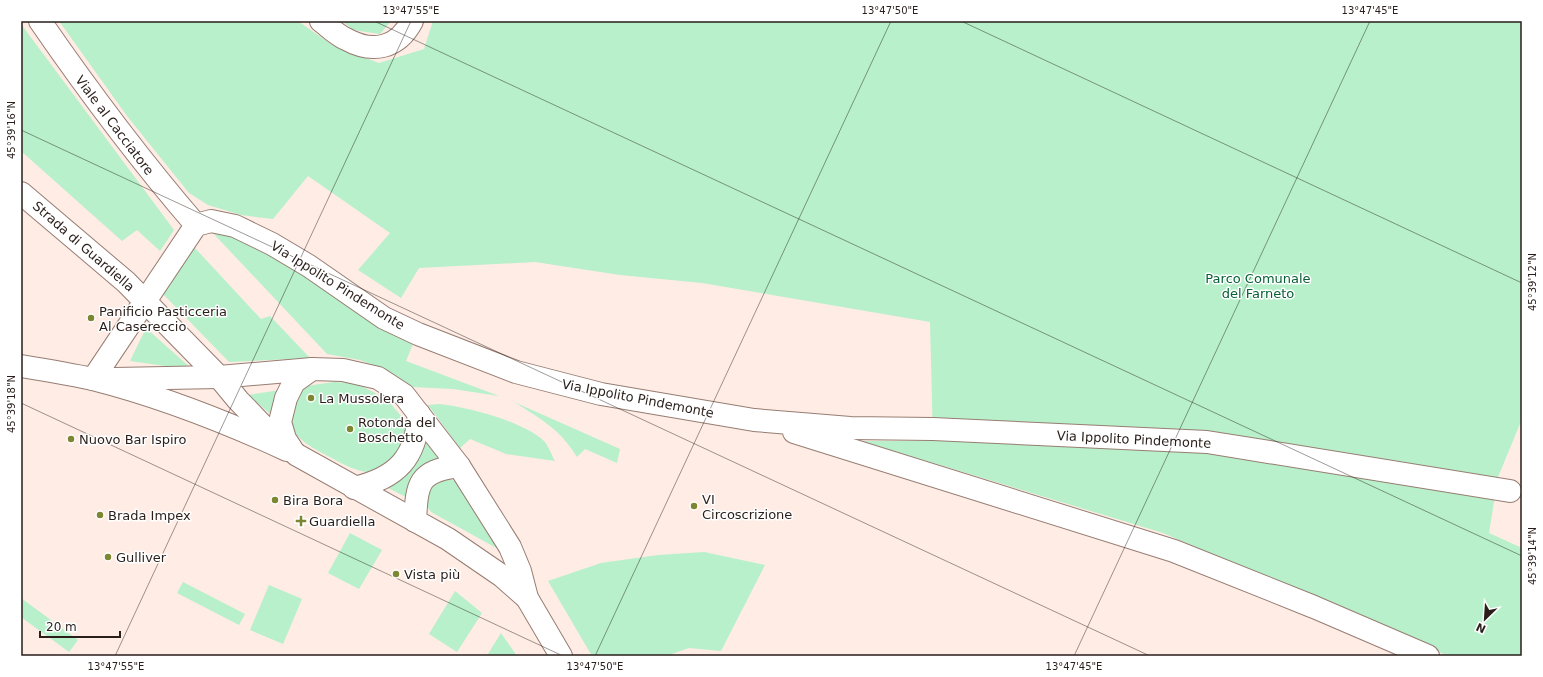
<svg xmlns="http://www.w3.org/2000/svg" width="1543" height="677" font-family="'DejaVu Sans',sans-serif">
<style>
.green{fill:#b7f0ca}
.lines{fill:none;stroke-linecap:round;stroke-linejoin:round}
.street-casing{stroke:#977d72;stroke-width:24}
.secondary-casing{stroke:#977d72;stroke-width:24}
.street{stroke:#fff;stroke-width:22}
.secondary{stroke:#fff;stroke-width:22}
.ticks{fill:none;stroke:#291e1a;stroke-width:1;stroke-opacity:0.45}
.poi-dot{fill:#7d8632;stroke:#fff;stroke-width:1.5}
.labels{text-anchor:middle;stroke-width:3;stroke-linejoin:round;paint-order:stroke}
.street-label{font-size:13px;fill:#291e1a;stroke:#fff}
.park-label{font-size:13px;fill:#096037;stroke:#fff}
.poi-label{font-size:13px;fill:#291e1a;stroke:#fff;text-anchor:start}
.neatline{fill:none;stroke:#291e1a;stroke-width:1.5}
.ticks-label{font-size:10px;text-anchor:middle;fill:#291e1a}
</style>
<rect width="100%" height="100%" fill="#feece5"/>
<g class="green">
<path d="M 59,21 L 298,21 L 332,45 L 379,63 L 424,49 L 433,21 L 1522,21 L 1522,419 L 1498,477 L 1489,533 L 1522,548 L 1522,656 L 1448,656 L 1163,533 L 861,441 L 933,441 L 930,322 L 702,283 L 620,275 L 535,262 L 419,268 L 401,298 L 358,270 L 390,233 L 308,176 L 273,219 L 241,215 L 208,205 L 189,193 L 127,116 Z"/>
<path d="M 342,21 L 391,21 L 380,34 L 353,30 Z"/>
<path d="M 21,24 L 174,230 L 160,251 L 137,230 L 122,241 L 21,151 Z"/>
<path d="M 212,232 L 227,234 L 269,253 L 314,278 L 362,313 L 413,344 L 406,361 L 499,396 L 453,389 L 411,387 L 389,372 L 360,360 L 327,354 Z"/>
<path d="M 194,247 L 261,319 L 270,316 L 310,358 L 229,362 L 163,294 Z"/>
<path d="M 146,328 L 193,370 L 130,361 Z"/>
<path d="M 334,382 L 356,383 L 375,393 L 390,403 L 402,417 L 406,425 L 407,436 L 404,450 L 374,473 C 356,472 343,464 328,456 C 309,446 283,434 292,406 C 295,399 302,392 306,386 Z"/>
<path d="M 280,390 L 274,417 L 248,395 Z"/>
<path d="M 514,402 L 620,449 L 617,463 L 585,449 L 577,457 C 560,429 541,419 514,402 Z"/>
<path d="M 440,404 C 467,407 526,422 545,442 C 549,447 552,456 555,461 L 506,454 L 470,439 L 460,448 L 428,405 Z"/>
<path d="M 424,440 L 442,463 L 408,498 L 386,487 C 409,473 417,466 424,440 Z"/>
<path d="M 447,477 L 459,484 L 502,551 L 431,512 L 426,505 L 427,486 Z"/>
<path d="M 350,533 L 382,550 L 359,589 L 328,573 Z"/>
<path d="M 704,552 L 765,565 L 721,651 L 689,648 L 666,656 L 592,656 L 548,581 L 601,563 L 658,555 Z"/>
<path d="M 183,582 L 245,614 L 239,625 L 177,593 Z"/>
<path d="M 269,585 L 302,599 L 283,644 L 250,630 Z"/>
<path d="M 455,591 L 482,613 L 457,652 L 429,634 Z"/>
<path d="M 21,598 L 78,640 L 69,652 L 21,617 Z"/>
<path d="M 501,633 L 517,656 L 492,656 L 488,654 Z"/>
</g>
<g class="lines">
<g class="street-casing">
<g id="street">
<path d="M 40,21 C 89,92 139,159 196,225"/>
<path d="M 321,21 C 329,27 337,35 346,39 C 373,54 398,48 412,21"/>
<path d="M 21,366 C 45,370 69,374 93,379 C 160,396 224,421 287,450"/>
<path d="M 93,379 L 196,225 L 211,221 L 235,226 L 272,244 L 309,266 L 384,318 L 418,334 L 516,372 L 601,394 L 754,420 L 850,428 L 933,429 L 1207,442 L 1510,491"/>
<path d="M 114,379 L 219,377"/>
<path d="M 794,432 L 1174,551 L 1314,607 L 1428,656"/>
</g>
</g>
<g class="secondary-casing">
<g id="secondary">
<path d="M 21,193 L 126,282 L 219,377 L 238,400 L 263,426 L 297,455 L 448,539 L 502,576 L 527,598"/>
<path d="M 219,377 L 312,369 L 343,370 L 378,378 L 404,395 L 459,466 L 510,547 L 520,571 L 527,598 L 561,656"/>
<path d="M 291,448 L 285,439 L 280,422 L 286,398 L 294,382 L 312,369"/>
<path d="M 354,488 C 397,478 416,458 419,414"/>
<path d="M 415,521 C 417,483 418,471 459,466"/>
</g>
</g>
<use href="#street" class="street"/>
<use href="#secondary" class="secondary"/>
</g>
<path class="ticks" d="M 374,21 L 1522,556M 961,21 L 1522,283M 21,130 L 1150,656M 21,403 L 563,656M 115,656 L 411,21M 595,656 L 891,21M 1074,656 L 1370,21"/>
<g class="poi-dot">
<circle cx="91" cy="318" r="4"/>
<circle cx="311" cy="398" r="4"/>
<circle cx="350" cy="429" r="4"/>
<circle cx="71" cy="439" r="4"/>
<circle cx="275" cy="500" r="4"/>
<circle cx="694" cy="506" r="4"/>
<circle cx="100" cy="515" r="4"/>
<path d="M299 515h4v4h4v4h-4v4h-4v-4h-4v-4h4z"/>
<circle cx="108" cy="557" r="4"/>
<circle cx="396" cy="574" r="4"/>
</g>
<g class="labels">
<g class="street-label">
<text transform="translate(115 125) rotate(53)" y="5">Viale al Cacciatore</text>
<text transform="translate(84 246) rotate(41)" y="5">Strada di Guardiella</text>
<text transform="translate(338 285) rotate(32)" y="5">Via Ippolito Pindemonte</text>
<text transform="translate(638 398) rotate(11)" y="5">Via Ippolito Pindemonte</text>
<text transform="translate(1134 439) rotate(3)" y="5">Via Ippolito Pindemonte</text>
</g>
<g class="park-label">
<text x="1258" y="283">Parco Comunale<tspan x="1258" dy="15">del Farneto</tspan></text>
</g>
<g class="poi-label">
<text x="99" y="316">Panificio Pasticceria<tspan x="99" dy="15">Al Casereccio</tspan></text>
<text x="319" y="403">La Mussolera</text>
<text x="358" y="427">Rotonda del<tspan x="358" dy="15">Boschetto</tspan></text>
<text x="79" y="444">Nuovo Bar Ispiro</text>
<text x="702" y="504">VI<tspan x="702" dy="15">Circoscrizione</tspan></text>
<text x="283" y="505">Bira Bora</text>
<text x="108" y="520">Brada Impex</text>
<text x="309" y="526">Guardiella</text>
<text x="116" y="562">Gulliver</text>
<text x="404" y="579">Vista più</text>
</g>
</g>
<rect width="1543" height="677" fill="none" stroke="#ffffff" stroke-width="44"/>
<g transform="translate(1485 619) rotate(205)" stroke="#ffffff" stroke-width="3" paint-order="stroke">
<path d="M0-3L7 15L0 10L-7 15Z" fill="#291e1a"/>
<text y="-6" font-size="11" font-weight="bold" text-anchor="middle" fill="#291e1a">N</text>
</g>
<path d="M40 631v6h80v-6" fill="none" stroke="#291e1a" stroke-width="2"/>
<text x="46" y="631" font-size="12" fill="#291e1a" stroke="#ffffff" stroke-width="3" paint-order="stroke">20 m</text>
<rect x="22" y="22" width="1499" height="633" class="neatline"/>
<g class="ticks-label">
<text x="411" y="14">13°47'55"E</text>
<text x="890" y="14">13°47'50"E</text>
<text x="1370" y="14">13°47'45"E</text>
<text transform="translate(11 130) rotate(-90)" y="4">45°39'16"N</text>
<text transform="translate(1532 282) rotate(-90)" y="4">45°39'12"N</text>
<text transform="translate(11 404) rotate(-90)" y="4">45°39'18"N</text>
<text transform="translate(1532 556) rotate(-90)" y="4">45°39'14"N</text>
<text x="116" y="670">13°47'55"E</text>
<text x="595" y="670">13°47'50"E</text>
<text x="1074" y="670">13°47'45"E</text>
</g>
</svg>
